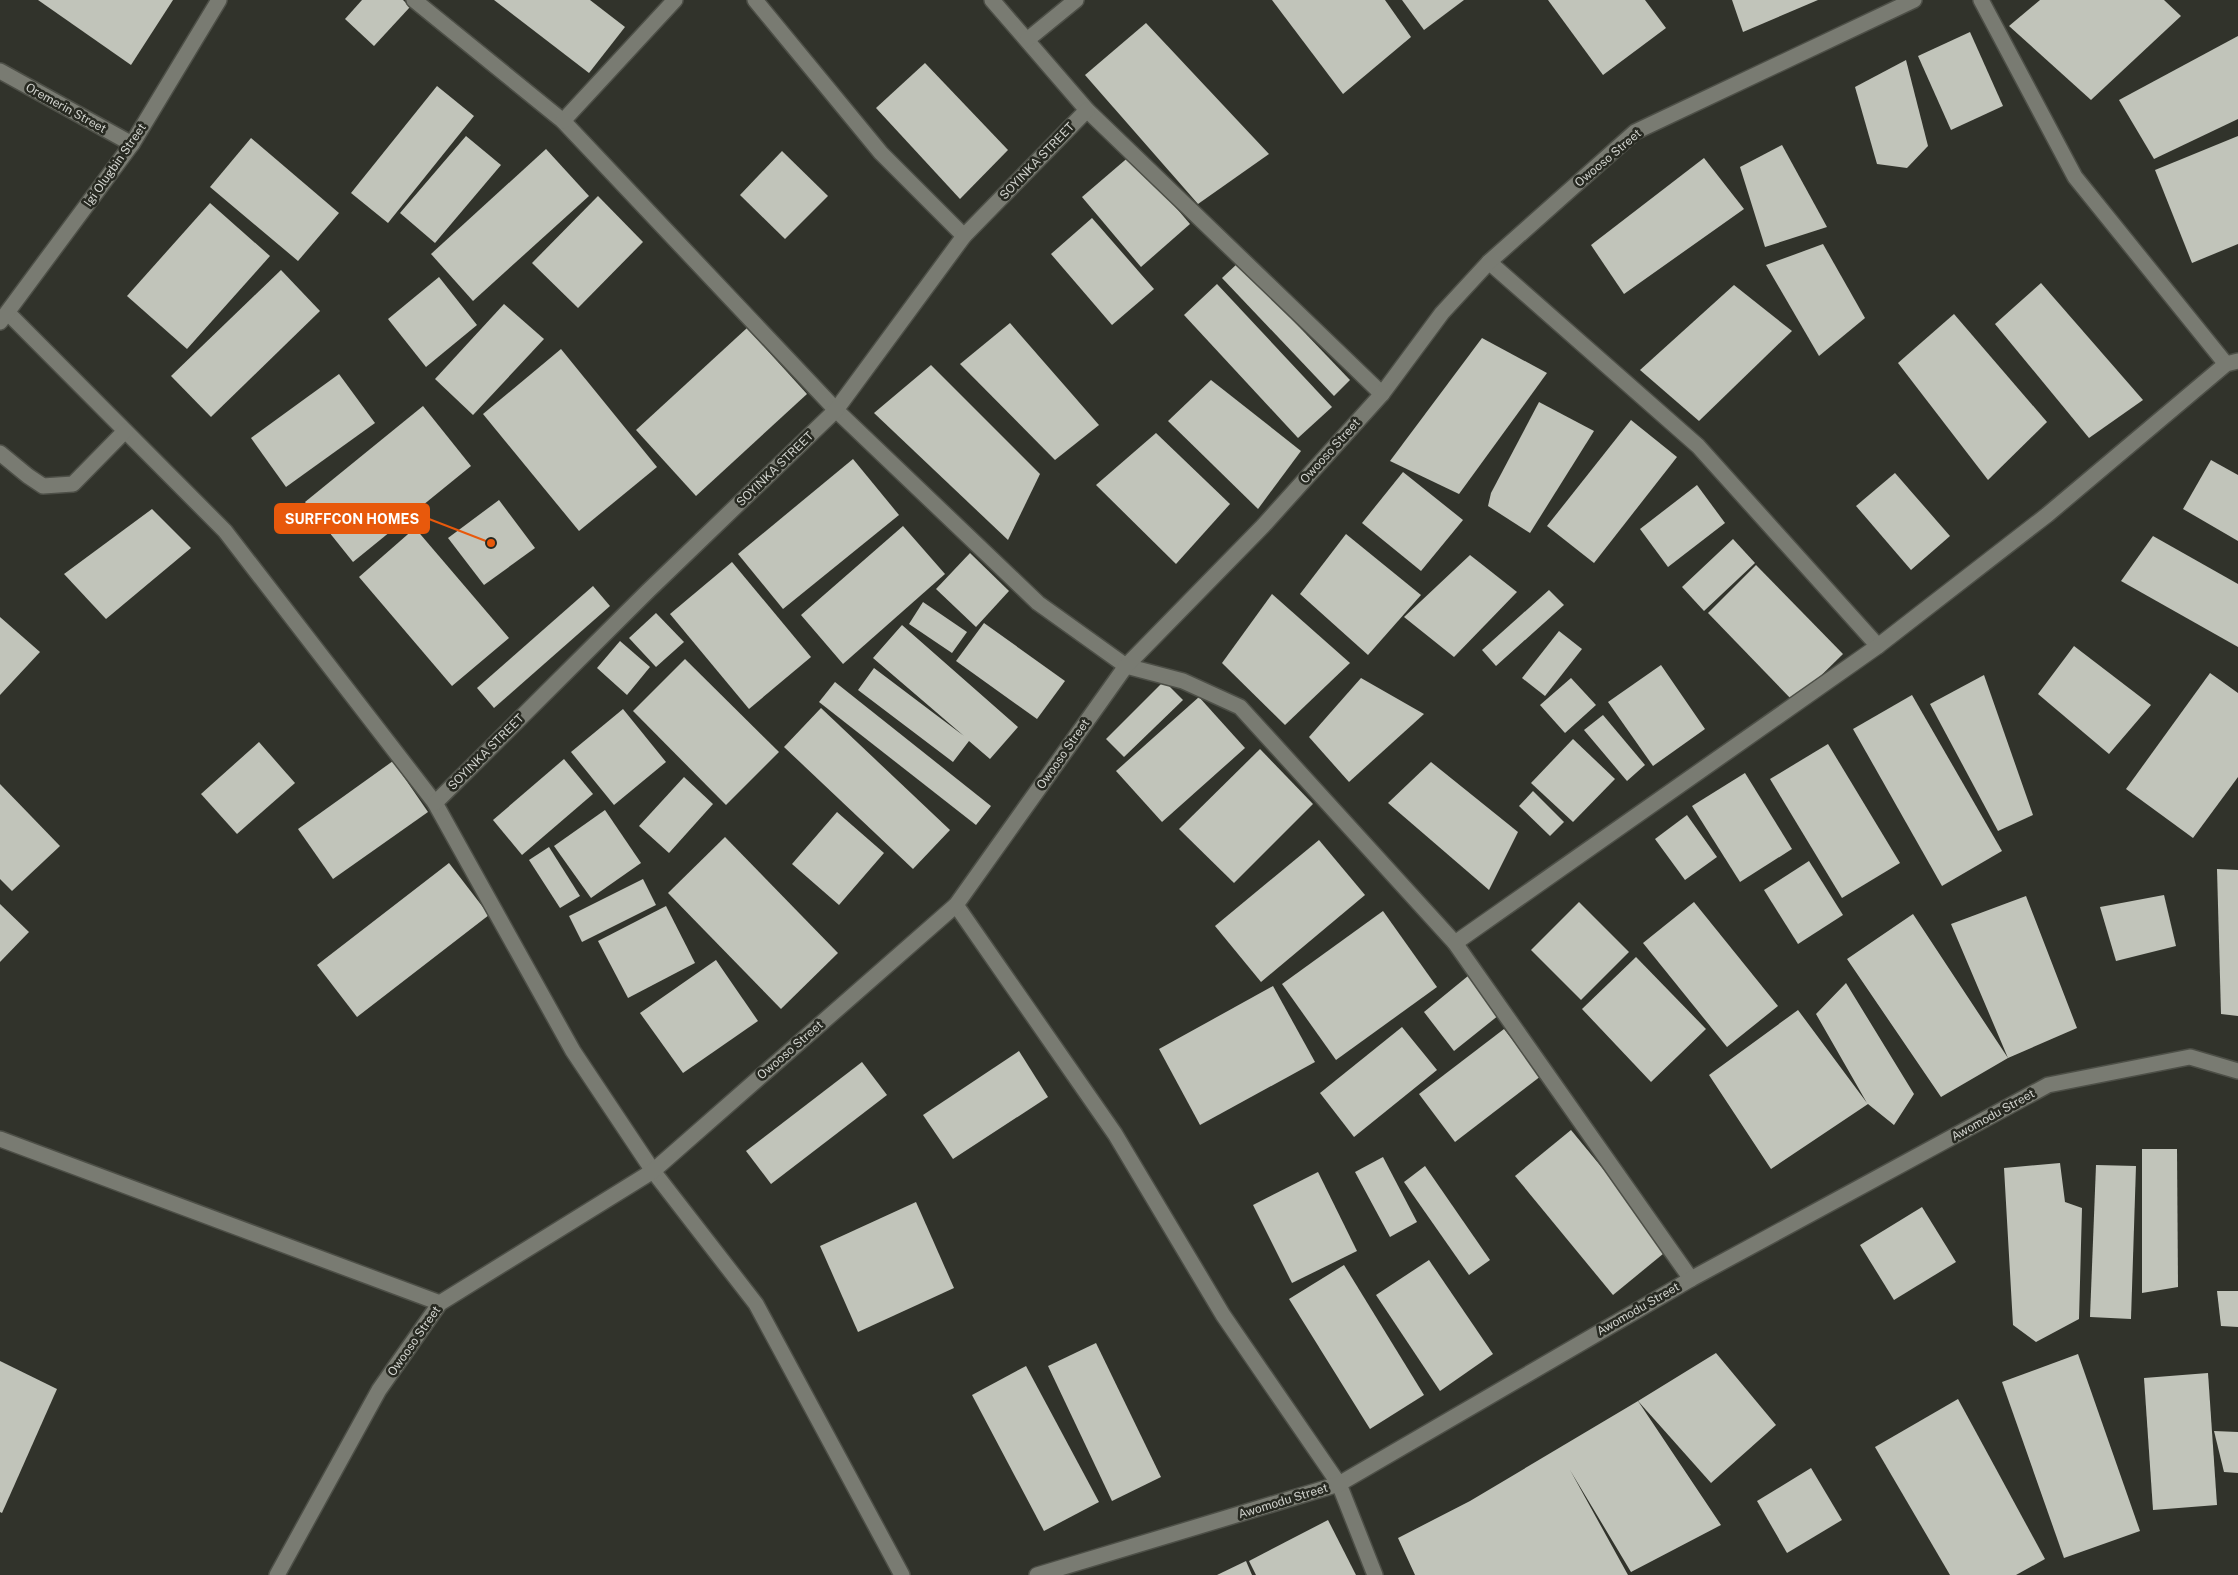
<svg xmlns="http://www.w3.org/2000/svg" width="2238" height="1575" font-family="'Public Sans',sans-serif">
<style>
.building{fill:#c1c4ba}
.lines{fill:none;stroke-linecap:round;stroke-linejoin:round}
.minor-casing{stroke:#4d4f47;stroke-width:18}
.minor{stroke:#797b72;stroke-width:15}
.labels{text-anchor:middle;stroke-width:5;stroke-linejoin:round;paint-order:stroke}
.street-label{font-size:12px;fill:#d1d3ce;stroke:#272921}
.leader{fill:none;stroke:#e8590c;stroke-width:2}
.callout-dot{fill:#e8590c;stroke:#272921;stroke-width:2}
.callout{fill:#e8590c;stroke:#e8590c;stroke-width:2}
.callout-label{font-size:14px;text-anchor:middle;font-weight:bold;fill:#fff}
</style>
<rect width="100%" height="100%" fill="#31332b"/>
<g class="building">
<path d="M 38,0 L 173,0 L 131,65 Z"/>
<path d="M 362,0 L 403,0 L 410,7 L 374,46 L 345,19 Z"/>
<path d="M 494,0 L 590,0 L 625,27 L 589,73 Z"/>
<path d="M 1272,0 L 1385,0 L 1411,37 L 1343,94 Z"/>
<path d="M 1402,0 L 1464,0 L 1424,30 Z"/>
<path d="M 1548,0 L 1645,0 L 1666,28 L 1603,75 Z"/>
<path d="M 1732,0 L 1818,0 L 1743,32 Z"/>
<path d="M 2040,0 L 2164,0 L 2181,16 L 2091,100 L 2009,26 Z"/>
<path d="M 1146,23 L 1269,154 L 1198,204 L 1085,75 Z"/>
<path d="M 1970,32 L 2003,106 L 1951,130 L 1918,56 Z"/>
<path d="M 2238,36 L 2238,119 L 2154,159 L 2119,100 Z"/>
<path d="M 1906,60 L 1928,146 L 1907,168 L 1877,164 L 1855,87 Z"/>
<path d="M 925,63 L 1008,150 L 960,199 L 876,108 Z"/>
<path d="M 437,86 L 474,116 L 388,223 L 351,193 Z"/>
<path d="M 466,136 L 501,165 L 435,243 L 400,213 Z"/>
<path d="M 2238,136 L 2238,244 L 2192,263 L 2155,170 Z"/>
<path d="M 251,138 L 339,213 L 298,261 L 210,187 Z"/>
<path d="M 1782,145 L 1827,227 L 1765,247 L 1740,167 Z"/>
<path d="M 546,149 L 589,196 L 473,301 L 431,254 Z"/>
<path d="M 782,151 L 828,196 L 785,239 L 740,195 Z"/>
<path d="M 1131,155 L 1190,224 L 1141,267 L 1082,197 Z"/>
<path d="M 1704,158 L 1744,209 L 1624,294 L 1591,245 Z"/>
<path d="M 598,196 L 643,242 L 578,308 L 532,263 Z"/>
<path d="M 210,203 L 270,256 L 187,349 L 127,296 Z"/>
<path d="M 1092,218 L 1154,289 L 1112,325 L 1051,254 Z"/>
<path d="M 1823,244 L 1865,318 L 1819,356 L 1766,265 Z"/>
<path d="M 1238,263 L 1350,380 L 1334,396 L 1222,278 Z"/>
<path d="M 281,270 L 320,311 L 211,417 L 171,376 Z"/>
<path d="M 439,277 L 477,325 L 426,367 L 388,319 Z"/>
<path d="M 2041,283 L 2143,400 L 2089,438 L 1995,324 Z"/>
<path d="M 1217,284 L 1332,407 L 1298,438 L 1184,315 Z"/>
<path d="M 1734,285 L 1792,331 L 1699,421 L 1640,370 Z"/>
<path d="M 504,304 L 544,339 L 473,415 L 435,379 Z"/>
<path d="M 1954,314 L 2047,422 L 1988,480 L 1898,363 Z"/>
<path d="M 1010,323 L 1099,425 L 1055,460 L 960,364 Z"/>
<path d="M 747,328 L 807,394 L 696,496 L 636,430 Z"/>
<path d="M 1482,338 L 1547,373 L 1459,494 L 1390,461 Z"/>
<path d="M 561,349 L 657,467 L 579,531 L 483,414 Z"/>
<path d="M 931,365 L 1040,474 L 1008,540 L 874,413 Z"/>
<path d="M 339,374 L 375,423 L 286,487 L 251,438 Z"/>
<path d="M 1211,380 L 1301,451 L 1258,509 L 1168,421 Z"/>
<path d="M 1539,402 L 1594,431 L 1530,533 L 1488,506 L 1491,493 Z"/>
<path d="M 423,406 L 471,466 L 353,562 L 305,502 Z"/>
<path d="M 1631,420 L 1677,457 L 1594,563 L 1547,526 Z"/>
<path d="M 1156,433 L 1230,504 L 1176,564 L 1096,485 Z"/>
<path d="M 853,459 L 899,515 L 783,609 L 738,554 Z"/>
<path d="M 2211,460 L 2238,475 L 2238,541 L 2183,509 Z"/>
<path d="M 1403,472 L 1463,520 L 1421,571 L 1362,523 Z"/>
<path d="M 1895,473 L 1950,536 L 1911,570 L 1856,506 Z"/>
<path d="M 1697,485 L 1725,523 L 1668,567 L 1640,529 Z"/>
<path d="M 499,500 L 535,548 L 484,585 L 448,538 Z"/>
<path d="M 152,509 L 191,548 L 106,619 L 64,574 Z"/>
<path d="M 903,526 L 945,574 L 843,664 L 801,615 Z"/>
<path d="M 415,528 L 509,638 L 452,686 L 359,577 Z"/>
<path d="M 1346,534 L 1421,595 L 1368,655 L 1300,594 Z"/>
<path d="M 2153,536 L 2238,584 L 2238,647 L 2121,581 Z"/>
<path d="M 1733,539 L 1755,563 L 1704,611 L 1682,587 Z"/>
<path d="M 970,553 L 1009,591 L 976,627 L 936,589 Z"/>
<path d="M 1470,555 L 1517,592 L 1454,657 L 1404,617 Z"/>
<path d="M 732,562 L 811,657 L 749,709 L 670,614 Z"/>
<path d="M 1756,565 L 1843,654 L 1794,702 L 1708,613 Z"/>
<path d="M 593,586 L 610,606 L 494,708 L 477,688 Z"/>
<path d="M 1549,590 L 1564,605 L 1496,666 L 1482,650 Z"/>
<path d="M 1272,594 L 1350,663 L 1285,725 L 1222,663 Z"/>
<path d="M 923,602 L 967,632 L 952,653 L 909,624 Z"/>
<path d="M 656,613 L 684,642 L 656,667 L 629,638 Z"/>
<path d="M 0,617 L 40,652 L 0,695 Z"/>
<path d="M 984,623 L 1065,681 L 1037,719 L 956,661 Z"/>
<path d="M 902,625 L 1018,727 L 990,759 L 969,741 L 953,762 L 858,690 L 874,668 L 964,736 L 873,658 Z"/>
<path d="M 1559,631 L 1582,649 L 1545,696 L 1522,678 Z"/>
<path d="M 620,641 L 650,667 L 627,695 L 597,668 Z"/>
<path d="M 2074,646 L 2151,705 L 2109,754 L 2038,694 Z"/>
<path d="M 685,659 L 779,752 L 726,805 L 633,711 Z"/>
<path d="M 1661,665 L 1705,729 L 1653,766 L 1608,702 Z"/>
<path d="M 2210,673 L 2238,693 L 2238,777 L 2193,838 L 2126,789 Z"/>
<path d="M 1984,675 L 2033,815 L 1998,831 L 1930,704 Z"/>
<path d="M 1361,678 L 1424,714 L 1349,782 L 1309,737 Z"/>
<path d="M 1571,678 L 1596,705 L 1565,733 L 1540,705 Z"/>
<path d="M 1164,681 L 1183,700 L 1124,757 L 1106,739 Z"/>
<path d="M 835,682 L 991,806 L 976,825 L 819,702 Z"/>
<path d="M 1912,695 L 2002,851 L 1942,886 L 1853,729 Z"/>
<path d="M 1199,697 L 1245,748 L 1162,822 L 1116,771 Z"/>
<path d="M 821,708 L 950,830 L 913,869 L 784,747 Z"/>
<path d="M 623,709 L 666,762 L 614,805 L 571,752 Z"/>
<path d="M 1603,715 L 1645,765 L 1627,781 L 1584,730 Z"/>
<path d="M 1573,739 L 1615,779 L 1573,822 L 1531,783 Z"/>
<path d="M 259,742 L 295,783 L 237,834 L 201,794 Z"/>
<path d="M 1828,744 L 1900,863 L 1842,898 L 1770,779 Z"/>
<path d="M 1260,749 L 1313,804 L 1234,883 L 1179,829 Z"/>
<path d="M 564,759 L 593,794 L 522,855 L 493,820 Z"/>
<path d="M 393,761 L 428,812 L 333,879 L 298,829 Z"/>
<path d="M 1431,762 L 1518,832 L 1489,890 L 1388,803 Z"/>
<path d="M 1745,773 L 1792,849 L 1740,882 L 1692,806 Z"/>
<path d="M 684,777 L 713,804 L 669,853 L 639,826 Z"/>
<path d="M 0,784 L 60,846 L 12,891 L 0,879 Z"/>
<path d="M 1533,791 L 1564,822 L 1550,836 L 1519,806 Z"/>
<path d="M 605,810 L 641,863 L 591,898 L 554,846 Z"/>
<path d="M 837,812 L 884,853 L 839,905 L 792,864 Z"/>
<path d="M 1687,815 L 1717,857 L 1685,880 L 1655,839 Z"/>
<path d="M 725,837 L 838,953 L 781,1009 L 668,893 Z"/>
<path d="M 1319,840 L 1365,895 L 1261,982 L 1215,926 Z"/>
<path d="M 549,847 L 580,896 L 560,908 L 529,860 Z"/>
<path d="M 1809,861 L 1843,915 L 1798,944 L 1764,890 Z"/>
<path d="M 449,863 L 489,915 L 357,1017 L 317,965 Z"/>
<path d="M 2217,869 L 2238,870 L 2238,1016 L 2221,1014 Z"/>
<path d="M 643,879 L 656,905 L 582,942 L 569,916 Z"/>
<path d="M 2164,895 L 2176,946 L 2116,961 L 2100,907 Z"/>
<path d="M 2026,896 L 2077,1028 L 2008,1058 L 1941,1097 L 1847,959 L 1913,914 L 2008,1058 L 1951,924 Z"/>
<path d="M 1579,902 L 1629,952 L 1581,1000 L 1531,950 Z"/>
<path d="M 1694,902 L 1778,1006 L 1727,1047 L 1643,943 Z"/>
<path d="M 0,904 L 29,932 L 0,962 Z"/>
<path d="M 666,906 L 695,963 L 628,998 L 598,941 Z"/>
<path d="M 1383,911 L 1437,987 L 1336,1060 L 1282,984 Z"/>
<path d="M 1636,957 L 1706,1029 L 1651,1082 L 1582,1009 Z"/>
<path d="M 716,960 L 758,1021 L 683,1073 L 640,1013 Z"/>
<path d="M 1468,976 L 1499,1015 L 1454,1051 L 1424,1012 Z"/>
<path d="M 1846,983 L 1914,1094 L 1894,1125 L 1868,1104 L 1771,1169 L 1709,1075 L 1798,1010 L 1867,1103 L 1816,1014 Z"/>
<path d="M 1273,986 L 1315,1062 L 1200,1125 L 1159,1049 Z"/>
<path d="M 1402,1027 L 1437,1070 L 1354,1137 L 1320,1093 Z"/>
<path d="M 1504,1029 L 1541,1076 L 1455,1142 L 1419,1094 Z"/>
<path d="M 1019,1051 L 1048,1097 L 953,1159 L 923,1115 Z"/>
<path d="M 862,1062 L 887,1095 L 771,1184 L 746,1151 Z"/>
<path d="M 1571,1130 L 1669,1249 L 1613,1295 L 1515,1176 Z"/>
<path d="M 2142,1149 L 2177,1149 L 2178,1287 L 2142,1293 Z"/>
<path d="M 1383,1157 L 1417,1222 L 1390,1237 L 1355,1172 Z"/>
<path d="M 2060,1163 L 2065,1202 L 2082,1208 L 2079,1319 L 2036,1342 L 2013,1325 L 2004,1168 Z"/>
<path d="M 2096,1165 L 2136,1166 L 2131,1319 L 2090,1317 Z"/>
<path d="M 1425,1166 L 1490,1260 L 1469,1275 L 1404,1182 Z"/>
<path d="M 1318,1172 L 1357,1251 L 1292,1283 L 1253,1205 Z"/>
<path d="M 916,1202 L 954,1288 L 858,1332 L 820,1246 Z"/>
<path d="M 1922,1207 L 1956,1262 L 1894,1300 L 1860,1245 Z"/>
<path d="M 1429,1260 L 1493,1354 L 1440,1391 L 1376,1295 Z"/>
<path d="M 1344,1265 L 1424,1395 L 1370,1429 L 1289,1299 Z"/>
<path d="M 2217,1291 L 2238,1291 L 2238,1327 L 2221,1326 Z"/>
<path d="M 1096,1343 L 1161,1477 L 1112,1501 L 1048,1366 Z"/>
<path d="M 1716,1353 L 1776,1425 L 1711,1483 L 1638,1401 Z"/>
<path d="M 2078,1354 L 2140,1531 L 2064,1558 L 2002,1382 Z"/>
<path d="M 0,1361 L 57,1389 L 2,1513 L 0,1512 Z"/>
<path d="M 1026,1366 L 1099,1502 L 1044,1531 L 972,1395 Z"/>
<path d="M 2208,1373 L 2217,1505 L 2153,1510 L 2144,1378 Z"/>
<path d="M 1958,1399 L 2045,1559 L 2016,1575 L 1950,1575 L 1875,1447 Z"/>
<path d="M 1638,1401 L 1721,1525 L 1631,1572 L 1570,1470 L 1628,1575 L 1415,1575 L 1398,1538 L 1470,1501 Z"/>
<path d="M 2214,1431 L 2238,1432 L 2238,1473 L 2224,1472 Z"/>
<path d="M 1811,1468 L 1842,1520 L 1787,1553 L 1757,1501 Z"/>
<path d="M 1328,1520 L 1356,1575 L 1256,1575 L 1249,1561 Z"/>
<path d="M 1246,1561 L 1252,1575 L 1217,1575 Z"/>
</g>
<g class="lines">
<g class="minor-casing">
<g id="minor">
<path d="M 414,0 L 563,121 L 836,410 L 1038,603 L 1126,666 L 1183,681 L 1240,707 L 1455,943 L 1691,1279"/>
<path d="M 755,0 L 881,153 L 964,236"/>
<path d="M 992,0 L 1087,110 L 1382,394"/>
<path d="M 1981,0 L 2075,177 L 2226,364"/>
<path d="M 1027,40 L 1076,0"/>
<path d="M 0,71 L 132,144"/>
<path d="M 563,121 L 675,0"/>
<path d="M 1489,262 L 1698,446 L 1878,646"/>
<path d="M 8,313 L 225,531 L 435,803 L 573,1051 L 653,1171 L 756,1304 L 902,1575"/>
<path d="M 0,322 L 132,144 L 219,0"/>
<path d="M 0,453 L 28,476 L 43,486 L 73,484 L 125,431"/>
<path d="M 435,803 L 648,591 L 836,410 L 964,236 L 1087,110"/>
<path d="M 956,905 L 1115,1134 L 1223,1315 L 1339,1484 L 1375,1575"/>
<path d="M 1455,943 L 1878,646 L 2047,515 L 2226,364 L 2238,361"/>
<path d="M 0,1139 L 440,1303"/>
<path d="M 277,1575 L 379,1390 L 440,1303 L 653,1171 L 956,905 L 1126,666 L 1263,526 L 1382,394 L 1442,313 L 1489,262 L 1635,132 L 1914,0"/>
<path d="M 1037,1575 L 1339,1484 L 1691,1279 L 2048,1085 L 2190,1057 L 2238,1071"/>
</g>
</g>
<use href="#minor" class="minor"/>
</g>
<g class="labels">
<g class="street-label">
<text transform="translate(66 108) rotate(29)" y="4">Oremerin Street</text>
<text transform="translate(1608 158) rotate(-40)" y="4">Owooso Street</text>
<text transform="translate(1037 161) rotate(-46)" y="4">SOYINKA STREET</text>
<text transform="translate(115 165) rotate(-55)" y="4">Igi Olugbin Street</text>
<text transform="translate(1330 451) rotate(-48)" y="4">Owooso Street</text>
<text transform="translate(775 469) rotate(-44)" y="4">SOYINKA STREET</text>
<text transform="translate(486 752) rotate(-45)" y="4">SOYINKA STREET</text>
<text transform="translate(1063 754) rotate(-55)" y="4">Owooso Street</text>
<text transform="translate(790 1050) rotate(-41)" y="4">Owooso Street</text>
<text transform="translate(1993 1115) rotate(-29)" y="4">Awomodu Street</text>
<text transform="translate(1638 1309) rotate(-30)" y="4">Awomodu Street</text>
<text transform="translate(414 1341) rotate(-55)" y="4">Owooso Street</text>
<text transform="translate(1283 1501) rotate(-17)" y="4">Awomodu Street</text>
</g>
</g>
<path class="leader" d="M491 543L429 519"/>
<circle class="callout-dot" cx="491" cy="543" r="5"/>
<rect class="callout" x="275" y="504" width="154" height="29" rx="5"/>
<g class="callout-label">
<text x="352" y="524">SURFFCON HOMES</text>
</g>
</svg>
